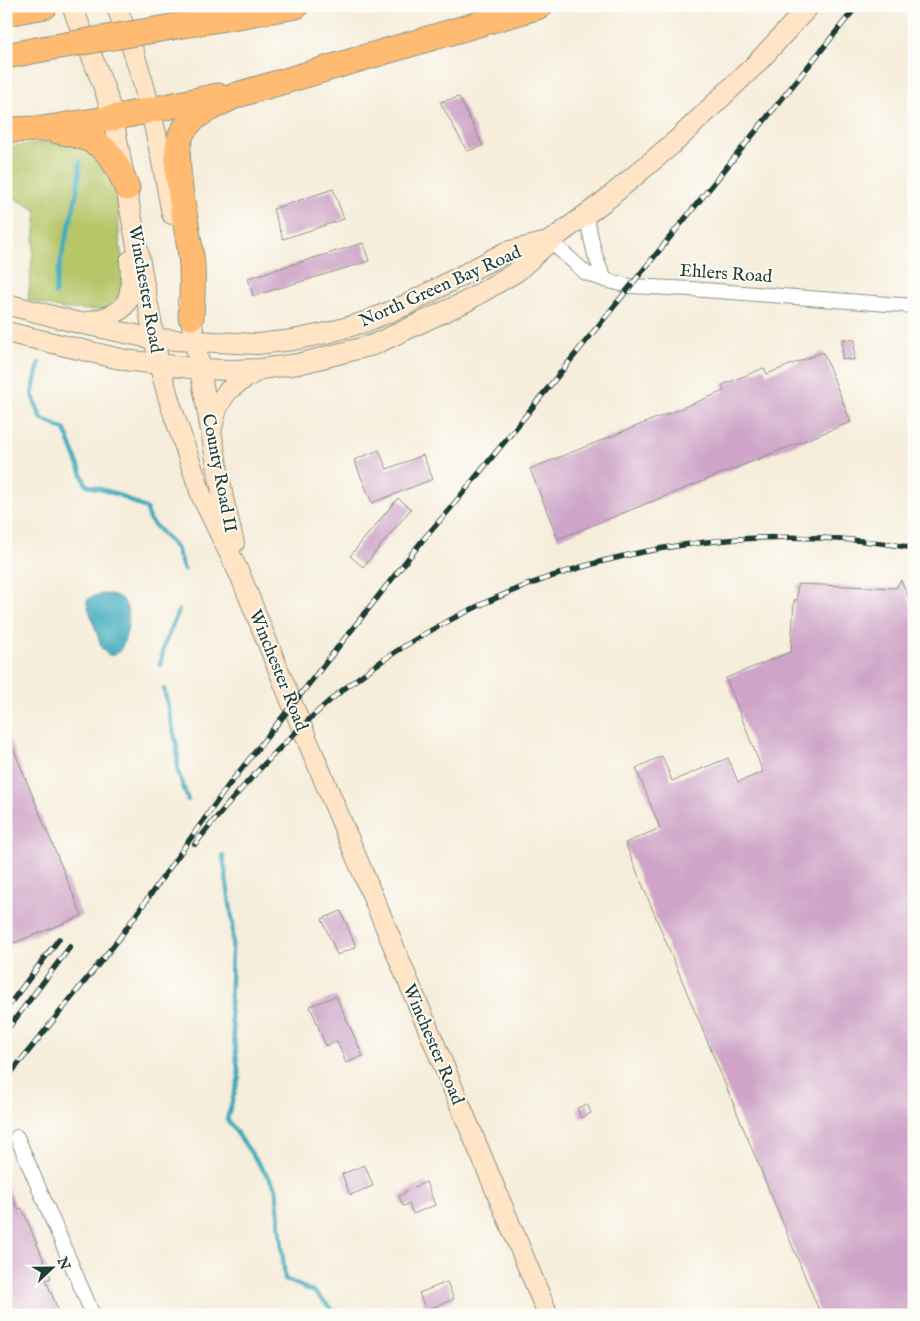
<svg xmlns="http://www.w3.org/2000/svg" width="920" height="1321" font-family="'IM FELL English',serif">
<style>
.green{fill:#b6c669;stroke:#6a824e}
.water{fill:#3eabbd;stroke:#2e7478}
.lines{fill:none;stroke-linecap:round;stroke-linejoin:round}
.stream{stroke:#3eabbd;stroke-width:4.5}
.building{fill:#cfa4c8}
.street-casing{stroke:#8a9587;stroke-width:16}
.secondary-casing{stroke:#8a9587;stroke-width:22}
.highway-casing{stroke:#8a9587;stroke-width:27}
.street{stroke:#fff;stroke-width:14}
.secondary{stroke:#ffe4c6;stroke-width:20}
.highway{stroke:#febb71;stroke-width:25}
.rail-casing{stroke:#1f3d34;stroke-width:5.5}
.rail{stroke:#fdfcf7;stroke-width:4;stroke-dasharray:11;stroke-linecap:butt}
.highway-bridge-casing{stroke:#8a9587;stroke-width:27;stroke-linecap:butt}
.highway-bridge{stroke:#febb71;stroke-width:25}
.labels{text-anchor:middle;stroke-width:4;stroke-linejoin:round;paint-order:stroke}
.street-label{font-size:18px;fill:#1f3d34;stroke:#fdfcf7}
</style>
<rect width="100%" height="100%" fill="#fdfcf7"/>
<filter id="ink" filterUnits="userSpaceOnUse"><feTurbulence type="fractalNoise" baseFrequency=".02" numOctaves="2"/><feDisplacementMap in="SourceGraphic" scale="10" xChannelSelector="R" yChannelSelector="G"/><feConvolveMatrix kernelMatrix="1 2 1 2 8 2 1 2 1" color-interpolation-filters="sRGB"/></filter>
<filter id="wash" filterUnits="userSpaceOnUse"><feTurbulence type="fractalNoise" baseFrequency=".0096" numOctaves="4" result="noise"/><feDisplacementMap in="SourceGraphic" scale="20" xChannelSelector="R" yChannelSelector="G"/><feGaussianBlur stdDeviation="1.12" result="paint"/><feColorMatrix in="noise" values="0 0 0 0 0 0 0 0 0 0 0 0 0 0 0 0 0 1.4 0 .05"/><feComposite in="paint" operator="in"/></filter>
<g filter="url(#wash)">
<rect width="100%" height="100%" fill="#f6edda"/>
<path class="green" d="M 57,138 L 71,140 L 102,161 L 115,189 L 119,204 L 119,236 L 125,280 L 118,297 L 108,307 L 98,310 L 62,309 L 28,300 L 37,211 L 6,193 L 6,147 L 51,142 Z"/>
<path class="water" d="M 103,594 C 124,594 128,603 128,621 C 128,634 119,670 102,649 L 87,604 L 87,600 L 91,597 Z"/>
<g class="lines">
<g class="stream">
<path d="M 55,294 C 59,249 79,207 80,162"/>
<path d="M 39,363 L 32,394 L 41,418 L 65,430 L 86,485 L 117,494 L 147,509 L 149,519 L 176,548 L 184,570"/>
<path d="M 160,665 L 164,645 L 179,610"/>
<path d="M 164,689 L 177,747 L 178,772 L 188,800"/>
<path d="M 223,856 L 233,924 L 230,1008 L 239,1077 L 227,1119 L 276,1188 L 285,1279 L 314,1292 L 338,1315"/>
</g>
</g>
<g id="blocks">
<g class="building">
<path d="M 459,97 L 483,146 L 467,151 L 440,102 Z"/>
<path d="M 333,189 L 344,219 L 283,239 L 273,209 Z"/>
<path d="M 363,243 L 369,261 L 253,296 L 248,278 Z"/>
<path d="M 843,339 L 855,340 L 854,360 L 842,359 Z"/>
<path d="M 823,352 L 851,422 L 558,539 L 530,469 L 724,391 L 722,385 L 764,368 L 767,374 Z"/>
<path d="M 379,450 L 387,469 L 423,455 L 433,479 L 372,503 L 354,460 Z"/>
<path d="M 398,498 L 411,509 L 363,567 L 350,556 Z"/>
<path d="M 901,580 L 914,611 L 914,1315 L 821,1315 L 625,843 L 660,828 L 636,768 L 662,756 L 672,781 L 728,758 L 738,782 L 763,772 L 726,678 L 791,652 L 794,600 L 797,600 L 797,584 L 896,588 Z"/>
<path d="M 6,731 L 82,916 L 6,946 Z"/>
<path d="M 341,911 L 356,947 L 337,955 L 322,919 Z"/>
<path d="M 336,996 L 363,1056 L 346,1063 L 337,1041 L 326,1046 L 310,1006 Z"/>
<path d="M 587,1104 L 591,1113 L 581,1118 L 577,1108 Z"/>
<path d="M 365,1165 L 373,1186 L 350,1195 L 342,1174 Z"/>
<path d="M 426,1182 L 435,1205 L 413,1214 L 409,1204 L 403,1206 L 399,1196 L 405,1193 L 405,1191 Z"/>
<path d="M 6,1183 L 18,1210 L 22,1208 L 51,1278 L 46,1280 L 60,1315 L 6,1315 Z"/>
<path d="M 447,1282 L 454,1299 L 426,1310 L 419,1293 Z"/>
</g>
</g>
</g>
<g filter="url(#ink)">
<use href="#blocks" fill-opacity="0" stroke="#8a9587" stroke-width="1"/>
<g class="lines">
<g class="street-casing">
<g id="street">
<path d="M 586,215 L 595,255 L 605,280"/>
<path d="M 550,241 L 586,273 L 605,280 L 630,286 L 691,289 L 914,306"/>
<path d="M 17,1137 L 93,1315"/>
</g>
</g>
<g class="secondary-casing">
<g id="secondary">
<path d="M 72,6 L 105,90 L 113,118 L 159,364 L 170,403 L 202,497 L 241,577 L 293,706 L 548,1315"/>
<path d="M 116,6 C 145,73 159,143 172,214"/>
<path d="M 188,302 L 223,498 L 234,543"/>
<path d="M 6,304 L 79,323 L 154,339 L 257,344 L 293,340 L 327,333 L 365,322 L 406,305 L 506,252 L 548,242"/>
<path d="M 86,322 C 128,315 134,302 130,261"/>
<path d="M 6,332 L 125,360 L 199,369 L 230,370 L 260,369 L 298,364 L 373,345 L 465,302 L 516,272 L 550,241 L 606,200 L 677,140 L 756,64 L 809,6"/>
<path d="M 212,428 C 219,393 229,387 259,370"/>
</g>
</g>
<g class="highway-casing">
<g id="highway">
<path d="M 6,13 L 45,6"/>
<path d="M 172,27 L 296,6"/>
<path d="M 6,56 L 42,49"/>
<path d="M 6,130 L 42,129 L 113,118 L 218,96"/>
<path d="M 57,131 C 99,138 111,148 127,188"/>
<path d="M 191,317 C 192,300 193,284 192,267 C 191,235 167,155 183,131 C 194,113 218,104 237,95 L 540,6"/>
</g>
</g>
<use href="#street" class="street"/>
<use href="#secondary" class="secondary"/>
<use href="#highway" class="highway"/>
<g class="rail-casing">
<g id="rail">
<path d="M 195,844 C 235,794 279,746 327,703 C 486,567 709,512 914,548"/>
<path d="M 6,1009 L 59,939"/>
<path d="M 6,1031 L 70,947"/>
<path d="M 6,1079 L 118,940 L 228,786 L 422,541 L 449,510 L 527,414 L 857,6"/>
</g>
</g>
<use href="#rail" class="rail"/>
<g class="highway-bridge-casing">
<path id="highway-bridge" d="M 42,49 L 172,27"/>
</g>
<use href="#highway-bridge" class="highway-bridge"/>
</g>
</g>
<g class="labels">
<g class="street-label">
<text transform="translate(726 273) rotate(4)" y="6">Ehlers Road</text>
<text transform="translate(440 286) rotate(-24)" y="6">North Green Bay Road</text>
<text transform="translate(146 289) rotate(80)" y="6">Winchester Road</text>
<text transform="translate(220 473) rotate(79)" y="6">County Road II</text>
<text transform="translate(279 670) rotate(68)" y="6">Winchester Road</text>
<text transform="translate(434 1044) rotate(67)" y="6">Winchester Road</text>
</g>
</g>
<rect width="920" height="1321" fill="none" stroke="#fdfcf7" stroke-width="25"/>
<g transform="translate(52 1268) rotate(68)" stroke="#fdfcf7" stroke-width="4" paint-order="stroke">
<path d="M0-4L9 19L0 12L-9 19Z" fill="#1f3d34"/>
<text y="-8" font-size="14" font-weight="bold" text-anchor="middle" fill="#1f3d34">N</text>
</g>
</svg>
